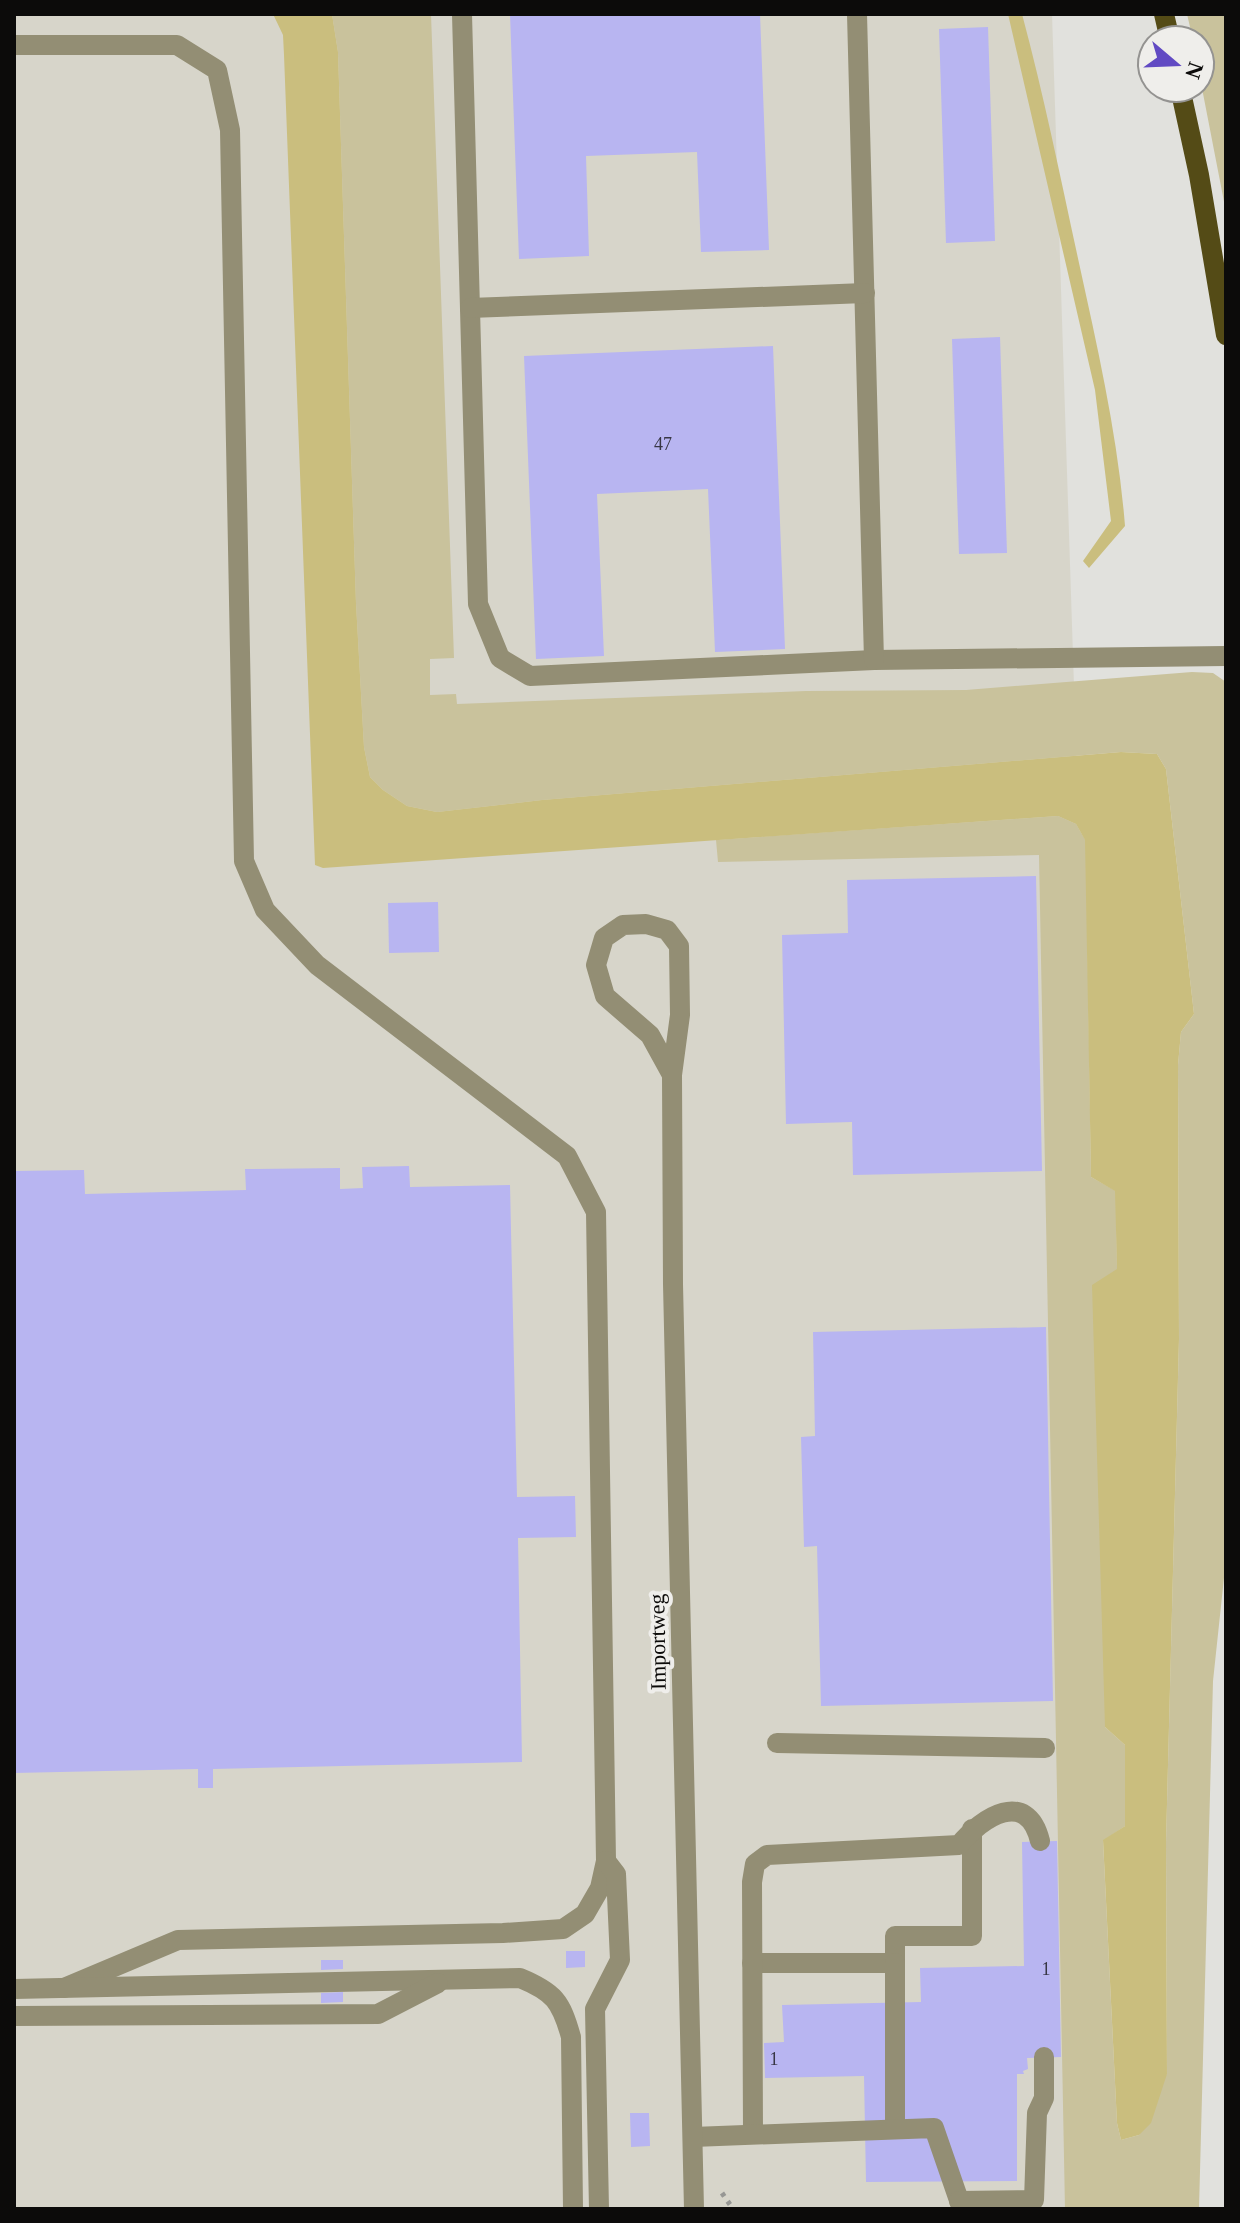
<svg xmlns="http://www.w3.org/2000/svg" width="1240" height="2223" font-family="'Times New Roman',serif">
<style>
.built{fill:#d7d5ca}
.green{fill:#c9c29c}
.water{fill:#cabe7e}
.building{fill:#b8b5f1}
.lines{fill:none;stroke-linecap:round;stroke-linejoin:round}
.path{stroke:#979794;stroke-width:5;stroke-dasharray:4 6;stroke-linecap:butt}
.lane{stroke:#938e74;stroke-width:20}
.street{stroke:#938e74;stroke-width:20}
.primary{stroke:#544b16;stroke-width:20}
.labels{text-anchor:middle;stroke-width:8;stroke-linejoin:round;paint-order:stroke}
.number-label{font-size:18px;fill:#373644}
.street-label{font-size:22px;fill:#0c0b0a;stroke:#efeeeb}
</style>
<rect width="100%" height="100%" fill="#e1e1dd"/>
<path class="built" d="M 14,14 L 1052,14 L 1089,1145 L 1096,2209 L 14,2209 Z"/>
<g class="green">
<path d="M 332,14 L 431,14 L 454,658 L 430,659 L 430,695 L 456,694 L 457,704 L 806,691 L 966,690 L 1192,672 L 1213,673 L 1226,682 L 1226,1559 L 1213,1681 L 1199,2209 L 1065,2209 L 1039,855 L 718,862 L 716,840 L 1058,816 L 1076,824 L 1086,841 L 1091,1177 L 1116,1191 L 1117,1269 L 1105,1727 L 1125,1745 L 1125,1826 L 1103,1841 L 1117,2123 L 1121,2140 L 1139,2135 L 1167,2073 L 1166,1843 L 1179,1339 L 1178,1065 L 1181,1032 L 1194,1014 L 1166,769 L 1157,754 L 1121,752 L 542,800 L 437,812 L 407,806 L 383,790 L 370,777 L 364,747 L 356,603 L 338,52 Z"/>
<path d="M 1187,14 L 1226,14 L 1226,212 L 1200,78 L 1200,40 L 1193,40 Z"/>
</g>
<g class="water">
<path d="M 273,14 L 332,14 L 338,52 L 356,603 L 364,747 L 370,777 L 383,790 L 407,806 L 437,812 L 542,800 L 1121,752 L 1157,754 L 1166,769 L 1194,1014 L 1181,1032 L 1178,1065 L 1179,1339 L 1166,1843 L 1167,2074 L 1151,2123 L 1139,2135 L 1121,2140 L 1117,2123 L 1103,1840 L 1125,1826 L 1125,1745 L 1105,1727 L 1092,1285 L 1117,1269 L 1115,1191 L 1091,1177 L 1085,840 L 1076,824 L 1058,816 L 323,868 L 315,865 L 284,55 L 283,35 Z"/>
<path d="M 1008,14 L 1022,14 C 1044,96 1061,180 1079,263 C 1098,350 1118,437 1125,526 L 1089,568 L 1083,561 L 1111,521 L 1095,390 Z"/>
</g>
<g class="building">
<path d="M 510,14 L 760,14 L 769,250 L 701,252 L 697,152 L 586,156 L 589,256 L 519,259 Z"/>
<path d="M 988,27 L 995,241 L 946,243 L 939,29 Z"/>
<path d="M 1000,337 L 1007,553 L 959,554 L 952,339 Z"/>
<path d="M 773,346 L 785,649 L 715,652 L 708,489 L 597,494 L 604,656 L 536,659 L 524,356 Z"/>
<path d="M 1036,876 L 1042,1171 L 853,1175 L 852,1122 L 786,1124 L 782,935 L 848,933 L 847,880 Z"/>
<path d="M 438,902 L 439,952 L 389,953 L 388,903 Z"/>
<path d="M 409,1166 L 410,1187 L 510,1185 L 517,1497 L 575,1496 L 576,1537 L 518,1538 L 522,1762 L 213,1769 L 213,1788 L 198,1788 L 198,1769 L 14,1773 L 14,1171 L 84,1170 L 85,1194 L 246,1190 L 245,1169 L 340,1168 L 340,1189 L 363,1188 L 362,1167 Z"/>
<path d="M 1046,1327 L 1053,1701 L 821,1706 L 817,1546 L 804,1547 L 801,1437 L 815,1436 L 813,1332 Z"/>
<path d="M 1057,1841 L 1061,2057 L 1027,2058 L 1028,2069 L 1023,2071 L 1024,2074 L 1017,2074 L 1017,2181 L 866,2182 L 864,2076 L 765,2078 L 764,2043 L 784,2042 L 782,2005 L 921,2002 L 920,1968 L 1024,1966 L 1022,1842 Z"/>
<path d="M 566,1951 L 585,1951 L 585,1967 L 566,1968 Z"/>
<path d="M 321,1960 L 343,1960 L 343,1969 L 321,1970 Z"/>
<path d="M 343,1992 L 343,2002 L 321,2003 L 321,1993 Z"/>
<path d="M 630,2113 L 649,2113 L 650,2146 L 631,2147 Z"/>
</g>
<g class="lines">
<path class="path" d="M 722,2193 L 733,2209"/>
<g class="lane">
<path d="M 462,14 L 478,604 L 500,658 L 530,676 L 874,660 L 1226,656"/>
<path d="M 857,14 L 874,660"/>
<path d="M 14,45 L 177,45 L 217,70 L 230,130 L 244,861 L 265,910 L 317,965 L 567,1156 L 596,1212 L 606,1861 L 600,1888 L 585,1914 L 563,1929 L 503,1933 L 178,1940 L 64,1988"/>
<path d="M 470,308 L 865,293"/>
<path d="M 777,1743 L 1045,1748"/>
<path d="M 752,1963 L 895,1963 L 895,1936 L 972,1936 L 972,1829"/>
<path d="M 895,1963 L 895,2129"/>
<path d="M 14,1989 L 520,1978 C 554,1992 561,2001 571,2037 L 573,2209"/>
<path d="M 14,2016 L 378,2014 L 438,1983"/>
<path d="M 753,2134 L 752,1882 L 755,1864 L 767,1855 L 959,1845 C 982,1817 1027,1788 1040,1841"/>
<path d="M 693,2137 L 934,2128 L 962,2209"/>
<path d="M 959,2201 L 1034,2200 L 1037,2113 L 1044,2098 L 1044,2057"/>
<path d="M 599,2209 L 595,2009 L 620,1960 L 616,1874 L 606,1861"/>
</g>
<path class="street" d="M 672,1075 L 650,1035 L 605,996 L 596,965 L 604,938 L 623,925 L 646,924 L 667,930 L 679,946 L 680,1015 L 672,1075 L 673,1284 L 694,2209"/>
<g class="primary">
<path d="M 1164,14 L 1170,40"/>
<path d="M 1180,88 L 1199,175 L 1226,335"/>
</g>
</g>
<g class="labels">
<g class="number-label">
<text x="663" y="450">47</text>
<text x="1046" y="1975">1</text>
<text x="774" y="2065">1</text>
</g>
<g class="street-label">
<text transform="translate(657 1642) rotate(-91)" y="8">Importweg</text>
</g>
</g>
<rect width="1240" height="2223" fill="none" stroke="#0c0b0a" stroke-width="32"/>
<g transform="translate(1176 64) rotate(109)"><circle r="38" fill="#efeeeb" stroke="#949391" stroke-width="2"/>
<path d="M0-6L14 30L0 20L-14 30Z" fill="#614ac3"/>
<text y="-12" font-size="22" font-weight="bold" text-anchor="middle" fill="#0c0b0a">N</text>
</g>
</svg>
